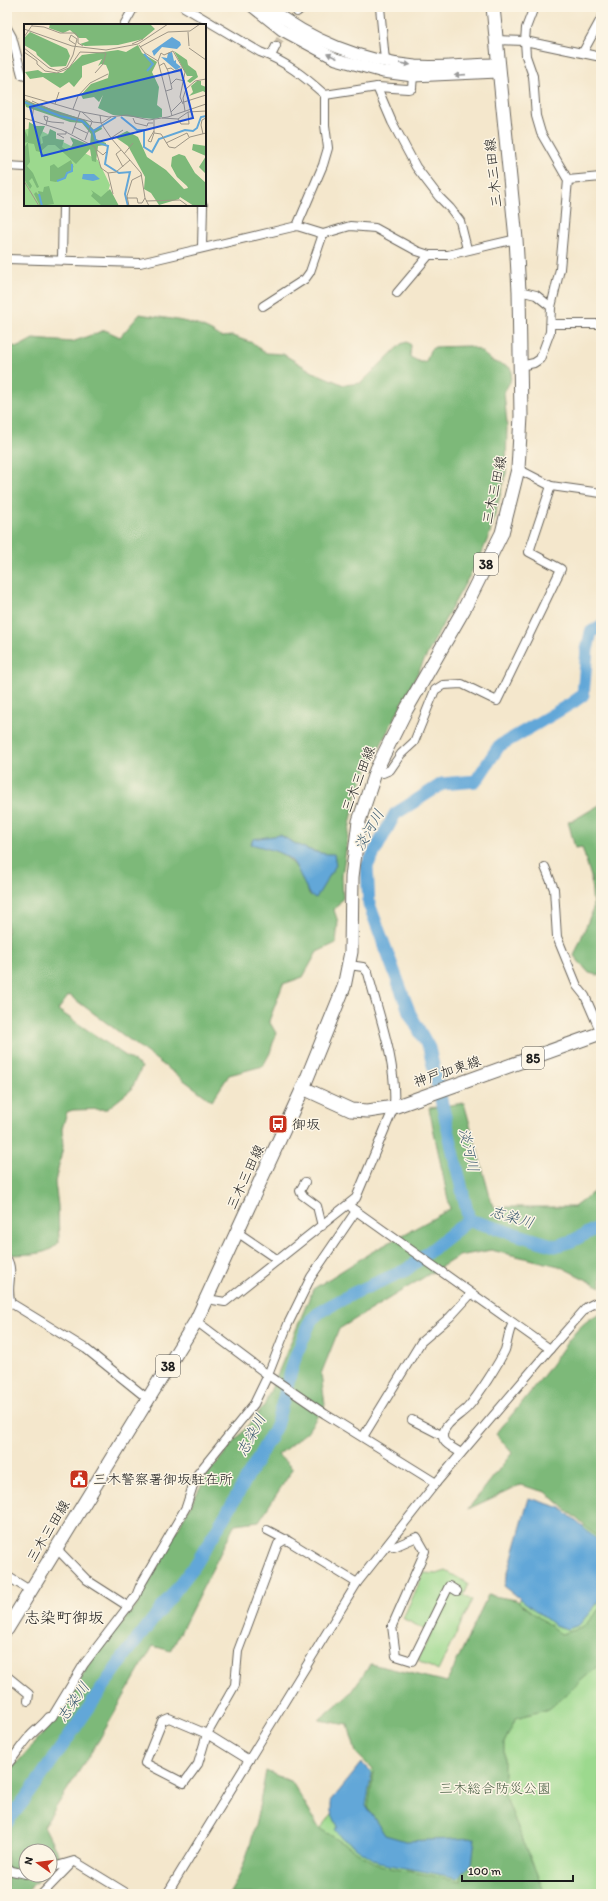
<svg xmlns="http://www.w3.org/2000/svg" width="608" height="1901" font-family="Itim,'Klee One',sans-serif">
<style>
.green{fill:#9cd98e;stroke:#5c7a55}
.forest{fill:#7db979;stroke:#4c6a4a;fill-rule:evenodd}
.water{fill:#62a7d8;stroke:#3f627a}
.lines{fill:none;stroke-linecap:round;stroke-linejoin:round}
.river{stroke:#62a7d8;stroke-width:13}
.minor-tunnel{stroke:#c9bea9;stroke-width:8;stroke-dasharray:8 4;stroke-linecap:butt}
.minor-casing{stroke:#68635a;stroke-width:10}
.tertiary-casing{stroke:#68635a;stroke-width:13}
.primary-casing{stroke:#68635a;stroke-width:15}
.minor{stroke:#fff;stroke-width:8}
.tertiary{stroke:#fff;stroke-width:11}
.primary{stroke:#fff;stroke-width:13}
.oneway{fill:#999}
.labels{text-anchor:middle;stroke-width:3;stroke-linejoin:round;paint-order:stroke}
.shield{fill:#fcf5e5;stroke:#5f5d58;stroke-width:1}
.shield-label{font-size:13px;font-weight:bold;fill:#1c1c1c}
.street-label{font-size:14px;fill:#1c1c1c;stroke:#fcf5e5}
.poi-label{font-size:14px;fill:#1c1c1c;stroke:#fcf5e5;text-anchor:start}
.park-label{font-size:14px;fill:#495e44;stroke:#fcf5e5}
.water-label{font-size:15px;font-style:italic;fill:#3c5b71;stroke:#fcf5e5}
.quarter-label{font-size:16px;fill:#1c1c1c;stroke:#fcf5e5}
.inset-river{fill:none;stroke:#62a7d8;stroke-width:2}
.inset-road{fill:none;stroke:#9e9686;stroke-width:1}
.view{fill:#1d4ed8;fill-opacity:0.15;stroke:#1d4ed8;stroke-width:2}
.inset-edge{fill:none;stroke:#1c1c1c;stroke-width:2}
</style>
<rect width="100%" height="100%" fill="#fcf5e5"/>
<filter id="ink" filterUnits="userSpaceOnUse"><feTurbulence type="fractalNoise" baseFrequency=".025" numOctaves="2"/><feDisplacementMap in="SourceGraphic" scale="8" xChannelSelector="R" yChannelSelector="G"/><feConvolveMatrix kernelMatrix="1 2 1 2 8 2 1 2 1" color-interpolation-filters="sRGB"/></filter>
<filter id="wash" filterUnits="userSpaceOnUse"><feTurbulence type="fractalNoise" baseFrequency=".012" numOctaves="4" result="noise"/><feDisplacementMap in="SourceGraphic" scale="16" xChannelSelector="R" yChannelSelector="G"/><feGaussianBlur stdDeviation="0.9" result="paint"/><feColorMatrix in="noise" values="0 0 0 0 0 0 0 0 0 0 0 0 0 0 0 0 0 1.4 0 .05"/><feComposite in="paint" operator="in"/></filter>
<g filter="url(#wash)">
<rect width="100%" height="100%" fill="#f4e7cc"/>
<g class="green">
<path d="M 601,1507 L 601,1894 L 263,1894 Z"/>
<path d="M 446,1571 L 469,1584 L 464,1595 L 472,1601 L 438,1671 L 418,1660 L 431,1633 L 403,1618 L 424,1573 L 437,1574 Z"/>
</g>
<g class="forest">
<path d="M 140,314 C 167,319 198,320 221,337 L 232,336 L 253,343 L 262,351 L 267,353 L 283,354 L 313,372 L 344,385 L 361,383 L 401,344 L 407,342 L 411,345 L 410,357 L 420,362 L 426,362 L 430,350 L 435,347 L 469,346 L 479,350 L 492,361 L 509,367 L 512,371 L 510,382 L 504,392 L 507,424 L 506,473 L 490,533 L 481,555 L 446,618 L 357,791 L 349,830 L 342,876 L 343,898 L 334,910 L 338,922 L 336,943 L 317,952 L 303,977 L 283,984 L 269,1021 L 276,1033 L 270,1053 L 263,1066 L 229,1075 L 212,1101 L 69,995 L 58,1010 L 142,1067 L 131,1090 L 107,1109 L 73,1110 L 67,1112 L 62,1129 L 63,1147 L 55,1182 L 58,1206 L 59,1242 C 48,1256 28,1254 11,1255 L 7,1250 L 7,345 L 18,347 L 33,339 L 72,342 L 105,330 L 120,337 ZM 280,835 L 303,848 L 324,854 L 311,896 C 307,892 308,889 306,885 C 301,873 294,862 283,855 Z"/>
<path d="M 601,804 L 601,976 L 589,973 L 574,956 L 593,909 L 591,877 L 582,847 L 575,848 L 568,821 L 574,820 Z"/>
<path d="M 464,1103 L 493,1207 L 574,1207 L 601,1186 L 601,1287 L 559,1266 L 491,1250 L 459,1256 L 339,1329 L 321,1374 L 325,1405 L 307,1432 L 278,1455 L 293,1469 L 259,1521 L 235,1524 L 171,1651 L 153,1646 L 99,1740 L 44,1826 L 61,1860 L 50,1870 L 50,1851 L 26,1851 L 26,1875 L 44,1875 L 23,1894 L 7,1894 L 7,1774 L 60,1714 L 96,1652 L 137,1605 L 206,1476 L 264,1406 L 313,1289 L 370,1253 L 450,1209 L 429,1108 Z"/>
<path d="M 601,1313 L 601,1540 L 546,1492 L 520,1485 L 468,1509 L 512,1453 L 496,1434 C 513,1413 531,1392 547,1371 C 562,1351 577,1322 601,1313 Z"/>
<path d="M 488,1595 L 516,1600 L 561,1634 L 582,1628 L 601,1607 L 601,1663 L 549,1709 L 516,1718 L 504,1743 L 504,1793 L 545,1894 L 229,1894 C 251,1859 258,1812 266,1771 L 292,1782 L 319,1828 L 380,1866 L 461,1881 L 463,1848 L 385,1845 L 368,1807 L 374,1771 L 356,1753 L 348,1725 L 319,1720 L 350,1693 L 371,1664 L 447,1682 Z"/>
</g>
<g class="water">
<path d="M 280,835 C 297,845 314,855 334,854 L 336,865 L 316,898 C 305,895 301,870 291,860 C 281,851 264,848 251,844 L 253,839 Z"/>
<path d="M 529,1498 L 561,1508 L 601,1543 L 601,1599 L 579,1625 L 568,1629 L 554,1625 L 504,1586 Z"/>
<path d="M 362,1763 L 372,1773 L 366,1806 L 385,1835 L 406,1841 L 475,1838 L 472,1864 L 458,1878 L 379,1863 L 343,1839 L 335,1829 L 338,1827 L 331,1812 L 331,1801 Z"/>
</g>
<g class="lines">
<g class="river">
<path d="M 469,1220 L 429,1048 L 410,1014 L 369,904 L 367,866 L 395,814 L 442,784 L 476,781 L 499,746 L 572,703 L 583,695 L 587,650 L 591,632 L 601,626"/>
<path d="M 469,1220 L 555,1246 L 572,1241 L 601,1226"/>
<path d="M 7,1822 L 29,1794 L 126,1654 L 196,1564 L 235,1499 L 276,1426 L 294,1361 L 311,1320 L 321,1311 L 354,1293 L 406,1270 L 469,1220"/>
</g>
</g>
</g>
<g filter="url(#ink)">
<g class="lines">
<path class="minor-tunnel" d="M 276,46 L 297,12"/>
<g class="minor-casing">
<g id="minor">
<path d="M 184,7 L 260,52 C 285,61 305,77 325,95 L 325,125 L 328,148 L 323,165 L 297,226"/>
<path d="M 380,7 L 385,61"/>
<path d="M 297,12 L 303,7"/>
<path d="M 124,25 L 134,7"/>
<path d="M 7,28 L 12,37 L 22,75 L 25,76"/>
<path d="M 496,40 L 525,41 L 601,57"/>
<path d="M 583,52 L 601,19"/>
<path d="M 271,56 L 276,46"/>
<path d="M 377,87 L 392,122 L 416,167 L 439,197 L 450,208 L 460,221 L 467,249"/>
<path d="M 325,95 L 377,87 L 408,89 L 412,88 L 413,76"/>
<path d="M 7,166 L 25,167"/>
<path d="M 568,180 L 601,177"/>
<path d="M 202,247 L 203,205"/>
<path d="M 7,259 L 140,263 L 297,226 L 323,234 L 350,226 L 375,228 L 417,251 L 429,255 L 448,255 L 516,239"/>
<path d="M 62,259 L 63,205"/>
<path d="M 519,291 L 536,295 L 551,307"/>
<path d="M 397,293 L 429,255"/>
<path d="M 263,306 L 305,279 L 310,272 L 323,234"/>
<path d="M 552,324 L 601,324"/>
<path d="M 520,366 L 534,363 L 540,359 L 550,332 L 551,307 L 560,269 L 568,180 L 541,133 L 536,116 L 533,76 L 526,56 L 525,41 L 526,28 L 534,7"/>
<path d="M 518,469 L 551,486 L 601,493"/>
<path d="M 376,770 L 383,773 L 390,770 L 401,754 L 414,742 L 435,690 L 443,685 L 462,684 L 497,701 L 561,569 L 529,552 L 551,486"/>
<path d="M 545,867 L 554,889 L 557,937 L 577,986 L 585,996 L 601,1033"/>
<path d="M 305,1182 L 300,1191 L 302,1195 L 317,1206 L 322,1226"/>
<path d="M 352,1208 L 550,1349"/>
<path d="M 237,1232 L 278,1260"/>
<path d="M 7,1259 C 15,1272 5,1288 11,1303 L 86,1349 L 148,1399"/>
<path d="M 207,1299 L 225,1302 L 356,1198 L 394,1107 C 397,1062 379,1016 368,973 L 363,967 L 349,965"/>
<path d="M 196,1321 L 268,1375 L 325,1414 L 436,1483"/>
<path d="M 412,1420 L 443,1436"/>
<path d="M 363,1437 L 421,1342 L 450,1317 L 471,1294"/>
<path d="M 461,1453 C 457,1450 443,1444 443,1437 C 442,1424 460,1416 468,1407 C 478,1396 499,1363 505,1350 C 508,1341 508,1332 513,1323"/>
<path d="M 267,1530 L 290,1542 L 357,1583"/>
<path d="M 389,1544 L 394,1547 L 417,1537 L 425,1551 L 392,1626 L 396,1656 L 412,1661 L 449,1586 L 457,1591"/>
<path d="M 56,1548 L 87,1580 L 129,1607"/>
<path d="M 7,1576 L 31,1591"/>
<path d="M 7,1676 L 29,1694 L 28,1701"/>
<path d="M 249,1760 L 207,1734 L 169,1718 L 162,1721 L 145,1763 L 184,1783 L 198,1764 L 207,1734 L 235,1685 L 238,1651 L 278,1544 L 286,1539"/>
<path d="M 7,1765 C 15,1756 21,1746 29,1737 C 35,1730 43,1725 49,1717 L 52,1717 L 84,1664 L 136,1596 L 140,1586 L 186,1507 L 196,1476 L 254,1404 L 268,1375 L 288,1324 L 311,1277 L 356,1211"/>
<path d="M 7,1867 L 12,1871 L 26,1874"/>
<path d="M 50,1868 L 74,1861 L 128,1894"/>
<path d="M 42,1894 L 72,1863"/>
<path d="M 167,1894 L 357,1583 L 436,1483 L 550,1349 L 587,1307 L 601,1300"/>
</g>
</g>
<g class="tertiary-casing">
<g id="tertiary">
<path d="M 253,7 L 282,30 L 336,59 L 383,72 L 413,76 L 498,72"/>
<path d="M 268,7 C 310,40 362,61 415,66 C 443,68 470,64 498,64"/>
</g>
</g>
<g class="primary-casing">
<g id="primary">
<path d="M 303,1088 L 351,1110 L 368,1111 L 394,1107 L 601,1033"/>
<path d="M 7,1629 L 196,1321 L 303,1088 L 344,987 L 351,952 L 352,877 L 359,821 L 376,770 L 406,710 L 464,609 L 502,533 L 518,469 L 521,416 L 519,291 L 516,239 L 493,7"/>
</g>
</g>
<use href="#minor" class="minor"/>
<use href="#tertiary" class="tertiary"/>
<use href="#primary" class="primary"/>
</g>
<defs><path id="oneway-solid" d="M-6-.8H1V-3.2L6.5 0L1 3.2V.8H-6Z"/></defs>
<g class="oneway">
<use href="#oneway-solid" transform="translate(332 56) rotate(-155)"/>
<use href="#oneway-solid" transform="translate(405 64) rotate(8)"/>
<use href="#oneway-solid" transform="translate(460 75) rotate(176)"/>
</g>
</g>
<defs>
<g id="bus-square" transform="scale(1)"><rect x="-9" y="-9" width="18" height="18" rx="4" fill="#c8321e" stroke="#fcf5e5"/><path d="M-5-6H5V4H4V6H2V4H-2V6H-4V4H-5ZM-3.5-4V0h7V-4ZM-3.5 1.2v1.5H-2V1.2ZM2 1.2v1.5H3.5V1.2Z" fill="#fff"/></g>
<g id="civic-square" transform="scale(1)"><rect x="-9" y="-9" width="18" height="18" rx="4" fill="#c8321e" stroke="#fcf5e5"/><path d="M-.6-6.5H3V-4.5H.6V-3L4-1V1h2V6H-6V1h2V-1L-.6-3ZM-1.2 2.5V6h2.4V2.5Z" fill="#fff"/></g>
</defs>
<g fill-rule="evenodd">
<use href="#bus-square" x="278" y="1124"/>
<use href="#civic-square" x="79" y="1479"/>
</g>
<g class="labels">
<g class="shield">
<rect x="474" y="553" width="24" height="22" rx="3"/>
<rect x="522" y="1047" width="22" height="22" rx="3"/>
<rect x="156" y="1355" width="24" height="22" rx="3"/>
</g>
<g class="shield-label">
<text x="486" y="569">38</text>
<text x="533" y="1063">85</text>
<text x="168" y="1371">38</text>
</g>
<g class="street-label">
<text transform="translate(493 173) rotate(-96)" y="5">三木三田線</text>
<text transform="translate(494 490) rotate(-78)" y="5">三木三田線</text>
<text transform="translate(358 779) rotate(-69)" y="5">三木三田線</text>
<text transform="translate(447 1071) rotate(-19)" y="5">神戸加東線</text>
<text transform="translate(245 1177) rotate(-65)" y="5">三木三田線</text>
<text transform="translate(48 1531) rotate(-59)" y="5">三木三田線</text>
</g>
<g class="poi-label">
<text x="292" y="1129">御坂</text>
<text x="93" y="1484">三木警察署御坂駐在所</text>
</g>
<g class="park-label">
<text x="495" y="1793">三木総合防災公園</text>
</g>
<g class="water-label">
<text transform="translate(369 830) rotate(-60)" y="5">淡河川</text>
<text transform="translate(469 1150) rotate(77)" y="5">淡河川</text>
<text transform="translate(512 1217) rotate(17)" y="5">志染川</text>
<text transform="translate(251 1435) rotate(-62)" y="5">志染川</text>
<text transform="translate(73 1702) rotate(-55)" y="5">志染川</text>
</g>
<g class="quarter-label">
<text x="64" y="1623">志染町御坂</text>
</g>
</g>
<g transform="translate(24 24)">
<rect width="182" height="182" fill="#f4e7cc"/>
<path d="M 10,103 L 74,136 L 86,161 L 80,182 L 0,182 L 0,106 Z" fill="#9cd98e"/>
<path d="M 26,0 L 126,0 L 131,5 L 119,15 L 94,21 L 61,22 L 56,20 L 65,17 L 62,14 L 55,14 L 46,6 L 39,9 L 25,4 ZM 6,8 L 43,25 L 46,32 L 42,42 L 27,43 L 13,31 L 12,28 L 0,21 L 0,14 ZM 114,21 L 118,29 L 133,38 L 128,48 L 135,63 L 133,81 L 138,85 L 138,93 L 130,95 L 89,91 L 74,84 L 79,71 L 75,78 L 70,73 L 59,75 L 57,71 L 67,60 L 84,54 L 85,48 L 82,41 L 77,40 L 74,42 L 78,35 L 58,42 L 58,53 L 50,63 L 45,58 L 36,64 L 19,53 L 6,55 L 1,48 L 14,46 L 19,49 L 39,49 L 58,31 L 94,26 L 102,28 ZM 150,27 L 163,36 L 164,41 L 172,47 L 174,53 L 166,59 L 163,57 L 169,52 L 163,52 ZM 173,57 L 177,57 L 177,61 L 182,63 L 182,69 L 179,67 L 165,72 L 169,68 L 167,62 ZM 0,76 L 61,96 L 70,106 L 77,102 L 78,105 L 71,109 L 72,115 L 82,119 L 82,121 L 74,122 L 72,138 L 68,137 L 66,125 L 52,140 L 31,121 L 24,121 L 16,128 L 12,127 L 10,120 L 4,119 L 6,138 L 3,142 L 9,149 L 15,163 L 13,164 L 8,154 L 5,157 L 8,162 L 6,165 L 0,155 L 0,124 L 4,118 L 0,119 L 0,105 L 4,113 L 5,98 L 12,102 L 21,102 L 16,113 L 17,120 L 19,119 L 18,113 L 24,111 L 26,105 L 32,108 L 32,115 L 40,116 L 38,123 L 45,127 L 49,119 L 46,113 L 66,121 L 67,110 L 58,99 L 46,98 L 2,83 ZM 103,107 L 114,113 L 123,133 L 142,146 L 160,165 L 164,164 L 163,162 L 153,153 L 147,142 L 148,133 L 155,130 L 161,132 L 171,149 L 182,159 L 182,182 L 170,182 L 156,173 L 155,175 L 135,181 L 127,169 L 120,165 L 121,153 L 104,122 L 91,113 ZM 169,120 L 182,122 L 182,150 L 175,143 L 182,132 L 168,126 ZM 47,136 L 50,144 L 48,141 L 48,146 L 42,149 L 42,153 L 32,158 L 26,157 L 26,142 L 30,140 L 34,144 ZM 25,162 L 30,180 L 16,182 L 10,170 L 12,168 L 15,171 L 14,167 L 19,168 L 20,163 ZM 86,165 L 95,182 L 77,181 L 67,172 L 69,169 L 67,166 L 77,173 Z" fill="#7db979"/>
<path d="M 148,13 L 156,18 L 157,21 L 153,25 L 138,23 L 130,32 L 128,27 ZM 148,28 L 150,37 L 152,36 L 152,39 L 157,43 L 152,46 L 137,33 L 143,34 L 144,29 ZM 59,150 L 70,150 L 76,155 L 69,157 L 58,155 Z" fill="#62a7d8"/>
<path class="inset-river" d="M 120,30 L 129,40 L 123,47M 0,78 L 36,92 L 58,97 L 69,107M 97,93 L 113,106 L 120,106 L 120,123 L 128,128 L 135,115 L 161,106 L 169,107 L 173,104 L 177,93 L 182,92M 69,107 L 92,93M 69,107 L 72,118 L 84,122 L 81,140 L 95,149 L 106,148 L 101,170 L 104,182M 33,157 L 41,154 L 43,149 L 48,147 L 48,140M 15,170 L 18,182"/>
<path class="inset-road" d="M 8,2 L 20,3 L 36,9 L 51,9 L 54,13 L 54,19 L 59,22M 0,5 L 48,22 L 82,26 L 114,20 L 144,0M 164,8 L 165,22M 0,13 L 9,0M 108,20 L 119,15M 115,21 L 121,29 L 134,37 L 148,92M 116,23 L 144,8 L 166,7 L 176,0M 0,24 L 25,44 L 34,47 L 43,43 L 49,31 L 53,15 L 47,11 L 45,16 L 51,20M 165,24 L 182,36M 0,28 L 13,37 L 13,40 L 21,47 L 33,49 L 45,44 L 56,28 L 82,29 L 79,40 L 71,49M 134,37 L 137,29 L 140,31 L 149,27 L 161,48 L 156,73 L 159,80M 135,42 L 140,39 L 144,47 L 148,65 L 142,67M 143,45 L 147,44 L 151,47 L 158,44M 147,60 L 152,55 L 161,57M 0,71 L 58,88 L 85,93 L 103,91 L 125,96 L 144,93 L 182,80M 0,75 L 10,80 L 8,96M 8,77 L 32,88 L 68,98M 160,78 L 182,71M 31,80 L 35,68M 49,85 L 54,72 L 66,59 L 84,50M 161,87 L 159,74 L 162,65 L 171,57 L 182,55M 58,88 L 69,98 L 78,99 L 87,93M 147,88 L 158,77M 76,91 L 77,99 L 87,114 L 117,149 L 121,174 L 125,182M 0,94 L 38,106 L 71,123 L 77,144 L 84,149 L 92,148 L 106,136M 109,94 L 111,99 L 123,102 L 124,99 L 129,99M 138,94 L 154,95 L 164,88 L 182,87M 154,95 L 157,100 L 165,100 L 164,88M 130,96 L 130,109 L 137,110 L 145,123 L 151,124 L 166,113 L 182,109M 22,101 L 24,93 L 20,92 L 21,96 L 23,97 L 28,98 L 40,99M 50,103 L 63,109M 130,109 L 127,118 L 124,117 L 130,107M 48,110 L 56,88M 179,110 L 177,101 L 178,96 L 182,94M 40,114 L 33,110 L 42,110 L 42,107M 87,114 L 99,106M 61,116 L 68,98M 142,119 L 163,109 L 165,113M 73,126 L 79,131 L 82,128M 97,126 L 92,130 L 99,143M 100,130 L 109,119M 84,149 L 89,170M 0,157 L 15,182M 103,174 L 113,174 L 114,179 L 118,179 L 121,174M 122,177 L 156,176 L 164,182M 105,182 L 103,172 L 108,156 L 118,151"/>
<path class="view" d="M 157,46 L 169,94 L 18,132 L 6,83 Z"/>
<rect width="182" height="182" class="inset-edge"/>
</g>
<rect width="608" height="1901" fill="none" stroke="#fcf5e5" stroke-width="24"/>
<g transform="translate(38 1863) rotate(284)"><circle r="19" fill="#fcf5e5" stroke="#a29e95"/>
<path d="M0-3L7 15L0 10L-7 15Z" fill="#c8321e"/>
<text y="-6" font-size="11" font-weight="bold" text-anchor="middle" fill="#1c1c1c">N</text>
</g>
<path d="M462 1875v6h111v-6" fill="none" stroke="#1c1c1c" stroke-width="2"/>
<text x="468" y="1875" font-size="12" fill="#1c1c1c" stroke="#fcf5e5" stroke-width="3" paint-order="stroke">100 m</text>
</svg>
